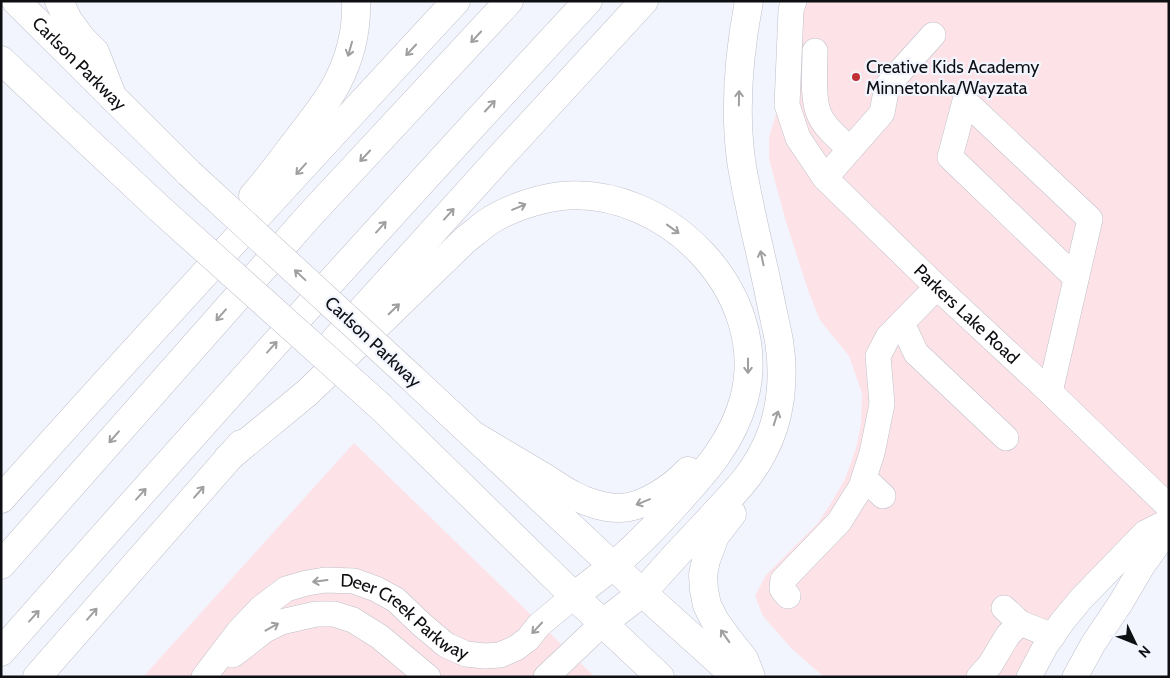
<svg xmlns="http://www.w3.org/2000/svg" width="1170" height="678" font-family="Cabin,sans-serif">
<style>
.commercial{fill:#fde3e7}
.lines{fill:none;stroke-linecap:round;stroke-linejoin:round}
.minor-casing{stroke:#bebfc9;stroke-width:26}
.major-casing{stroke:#bebfc9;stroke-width:29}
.highway-casing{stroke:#bebfc9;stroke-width:29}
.minor{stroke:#fff;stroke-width:25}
.major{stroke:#fff;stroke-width:28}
.highway{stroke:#fff;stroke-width:28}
.major-bridge-casing{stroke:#bebfc9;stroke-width:29;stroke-linecap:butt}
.major-bridge{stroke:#fff;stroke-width:28}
.oneway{stroke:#9f9fa0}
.poi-dot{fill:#c03034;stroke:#f2f4fe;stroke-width:2}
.labels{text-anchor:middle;stroke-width:4.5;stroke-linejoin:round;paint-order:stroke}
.street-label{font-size:18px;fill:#0e0f12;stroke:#f2f4fe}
.poi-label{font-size:18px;fill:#0e0f12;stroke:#f2f4fe;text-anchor:start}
</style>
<rect width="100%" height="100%" fill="#f2f4fe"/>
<g class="commercial">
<path d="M 794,1 L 1169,1 L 1169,522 L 1135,542 L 1029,677 L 824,677 L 792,649 L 763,616 L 755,596 L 766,575 L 817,524 L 830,505 L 845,479 L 856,448 L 861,425 L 862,393 L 849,356 L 820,320 L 809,293 L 786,222 L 769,159 L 769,137 L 776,114 L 787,105 Z"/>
<path d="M 354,443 L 595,677 L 143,677 Z"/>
</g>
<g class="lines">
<g class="minor-casing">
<g id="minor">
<path id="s1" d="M 794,1 L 791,10 L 787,105 L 798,138 L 825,178 L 937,287 L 1050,392 L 1169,507"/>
<path d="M 815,51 C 815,69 812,98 819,114 C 825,128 839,139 850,149"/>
<path d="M 825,178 L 882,113 L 887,86 L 933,35"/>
<path d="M 902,323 L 916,353 L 1006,438"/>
<path d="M 1050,392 L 1090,219 L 965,101 L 950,157 L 1076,278"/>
<path d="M 864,478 L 883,496"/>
<path d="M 788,596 L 782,589 L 783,580 L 839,522 L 861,487 L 872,453 L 882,404 L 878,356 L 888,337 L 937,287"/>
<path d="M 1004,608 L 1020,623"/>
<path d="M 233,655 L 265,630 L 281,622 L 316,614 L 334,614 L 353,620 L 380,637 L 428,677"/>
<path id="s2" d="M 204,677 L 239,631 L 261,608 L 286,589 L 307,583 L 325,580 L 354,581 L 376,589 L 396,600 L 421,624 L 446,645 L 466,654 L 485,656 L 500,655 L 516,648 L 528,639 L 539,625 L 574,596"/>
<path d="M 546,677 L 603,623"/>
<path d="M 979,677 L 990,665 L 1008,635 L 1020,623 L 1053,636"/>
<path d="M 1029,677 L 1046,645 L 1062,622 L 1081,599 L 1145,533 L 1169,521"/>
<path d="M 1075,677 L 1093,644 L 1120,604 L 1143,565 L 1169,529"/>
</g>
</g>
<g class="major-casing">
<g id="major">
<path id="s3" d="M 16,1 L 189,173"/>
<path d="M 1,60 L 160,209"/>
<path d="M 413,379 L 613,566 L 736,677"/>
<path d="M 382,408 L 574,596 L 660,677"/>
<path d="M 574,596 L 613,566"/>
<path d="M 603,623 L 642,593"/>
</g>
</g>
<g class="highway-casing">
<g id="highway">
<path d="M 59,1 L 68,20 L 82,39 L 95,52 L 113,98"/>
<path d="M 253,196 C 269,178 283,158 298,139 C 311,121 327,103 337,83 C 350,58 357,29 356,1"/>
<path d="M 335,340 L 503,154 L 644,1"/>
<path d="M 473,435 C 496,449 519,462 542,476 C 552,482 561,489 571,494 C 585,502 604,508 619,508 C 643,508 672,488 688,471"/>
<path d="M 228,458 L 308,392 L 464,241 C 471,235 478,230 485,224 C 506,209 537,199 562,196 C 667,186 772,294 744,399 C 732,443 705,472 675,505 C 655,527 636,547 613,566"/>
<path d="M 1,499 C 151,331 303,166 456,1"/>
<path d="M 732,514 L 715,536 L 706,560 L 703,575 L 704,590 L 707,605 L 715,621 L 728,639 L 744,659 L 751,677"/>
<path d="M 1,565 L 310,215 L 509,1"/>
<path d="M 642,593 C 664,568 686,544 709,520 C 728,499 750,478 763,452 C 781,419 785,378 779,341 C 776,325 772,309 769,293 C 760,249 748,205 741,160 C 734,107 739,53 749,1"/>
<path d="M 1,652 C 194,433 389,215 588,1"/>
<path d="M 37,677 L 241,444"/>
</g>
</g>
<use href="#minor" class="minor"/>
<use href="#major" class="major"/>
<use href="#highway" class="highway"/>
<g class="major-bridge-casing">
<g id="major-bridge">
<path d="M 189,173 L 413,379"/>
<path d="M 160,209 L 382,408"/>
</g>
</g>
<use href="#major-bridge" class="major-bridge"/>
</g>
<defs><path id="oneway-shaft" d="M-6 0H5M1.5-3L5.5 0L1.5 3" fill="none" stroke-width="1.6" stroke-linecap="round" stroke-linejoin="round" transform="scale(1.25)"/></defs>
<g class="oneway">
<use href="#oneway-shaft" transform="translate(476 37) rotate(133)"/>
<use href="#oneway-shaft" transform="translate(350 49) rotate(106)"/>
<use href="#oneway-shaft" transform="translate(411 50) rotate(133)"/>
<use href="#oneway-shaft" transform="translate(739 98) rotate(-89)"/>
<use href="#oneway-shaft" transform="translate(490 106) rotate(-47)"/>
<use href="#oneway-shaft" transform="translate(365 156) rotate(133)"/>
<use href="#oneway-shaft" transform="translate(301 169) rotate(132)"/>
<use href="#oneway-shaft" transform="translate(519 207) rotate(-23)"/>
<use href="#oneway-shaft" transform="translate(449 214) rotate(-48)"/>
<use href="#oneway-shaft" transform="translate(381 227) rotate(-48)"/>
<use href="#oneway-shaft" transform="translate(673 229) rotate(36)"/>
<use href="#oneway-shaft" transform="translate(762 258) rotate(-102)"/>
<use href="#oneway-shaft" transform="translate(300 275) rotate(-137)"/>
<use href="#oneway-shaft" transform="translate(394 309) rotate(-44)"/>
<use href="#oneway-shaft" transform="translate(221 315) rotate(131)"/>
<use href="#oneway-shaft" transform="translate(272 347) rotate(-48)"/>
<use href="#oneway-shaft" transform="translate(748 366) rotate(90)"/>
<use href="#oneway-shaft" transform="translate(776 418) rotate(-72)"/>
<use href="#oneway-shaft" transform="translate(114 437) rotate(131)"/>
<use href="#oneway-shaft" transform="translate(199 492) rotate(-49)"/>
<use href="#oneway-shaft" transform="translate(141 494) rotate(-48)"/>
<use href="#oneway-shaft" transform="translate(643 502) rotate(158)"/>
<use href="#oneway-shaft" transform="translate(320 581) rotate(173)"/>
<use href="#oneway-shaft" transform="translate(92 614) rotate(-49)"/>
<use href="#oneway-shaft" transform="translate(34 616) rotate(-48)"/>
<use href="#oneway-shaft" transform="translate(272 627) rotate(-29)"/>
<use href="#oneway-shaft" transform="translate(537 628) rotate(133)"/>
<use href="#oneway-shaft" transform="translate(725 636) rotate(-125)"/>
</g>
<circle class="poi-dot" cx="856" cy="77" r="5"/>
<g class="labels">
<g class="street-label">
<text dy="6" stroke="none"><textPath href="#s3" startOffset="89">Carlson Parkway</textPath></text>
<text dy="6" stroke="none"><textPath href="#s1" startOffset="384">Parkers Lake Road</textPath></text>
<text transform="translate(373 342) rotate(43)" y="6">Carlson Parkway</text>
<text dy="6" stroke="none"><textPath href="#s2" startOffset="252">Deer Creek Parkway</textPath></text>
</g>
<g class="poi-label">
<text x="866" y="73">Creative Kids Academy<tspan x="866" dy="21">Minnetonka/Wayzata</tspan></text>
</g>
</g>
<rect width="1170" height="678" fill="none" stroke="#0e0f12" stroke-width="5"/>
<g transform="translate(1135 643) rotate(133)" stroke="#f2f4fe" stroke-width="4" paint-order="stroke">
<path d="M0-4L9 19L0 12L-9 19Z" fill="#0e0f12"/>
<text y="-8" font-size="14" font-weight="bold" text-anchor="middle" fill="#0e0f12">N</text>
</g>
</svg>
